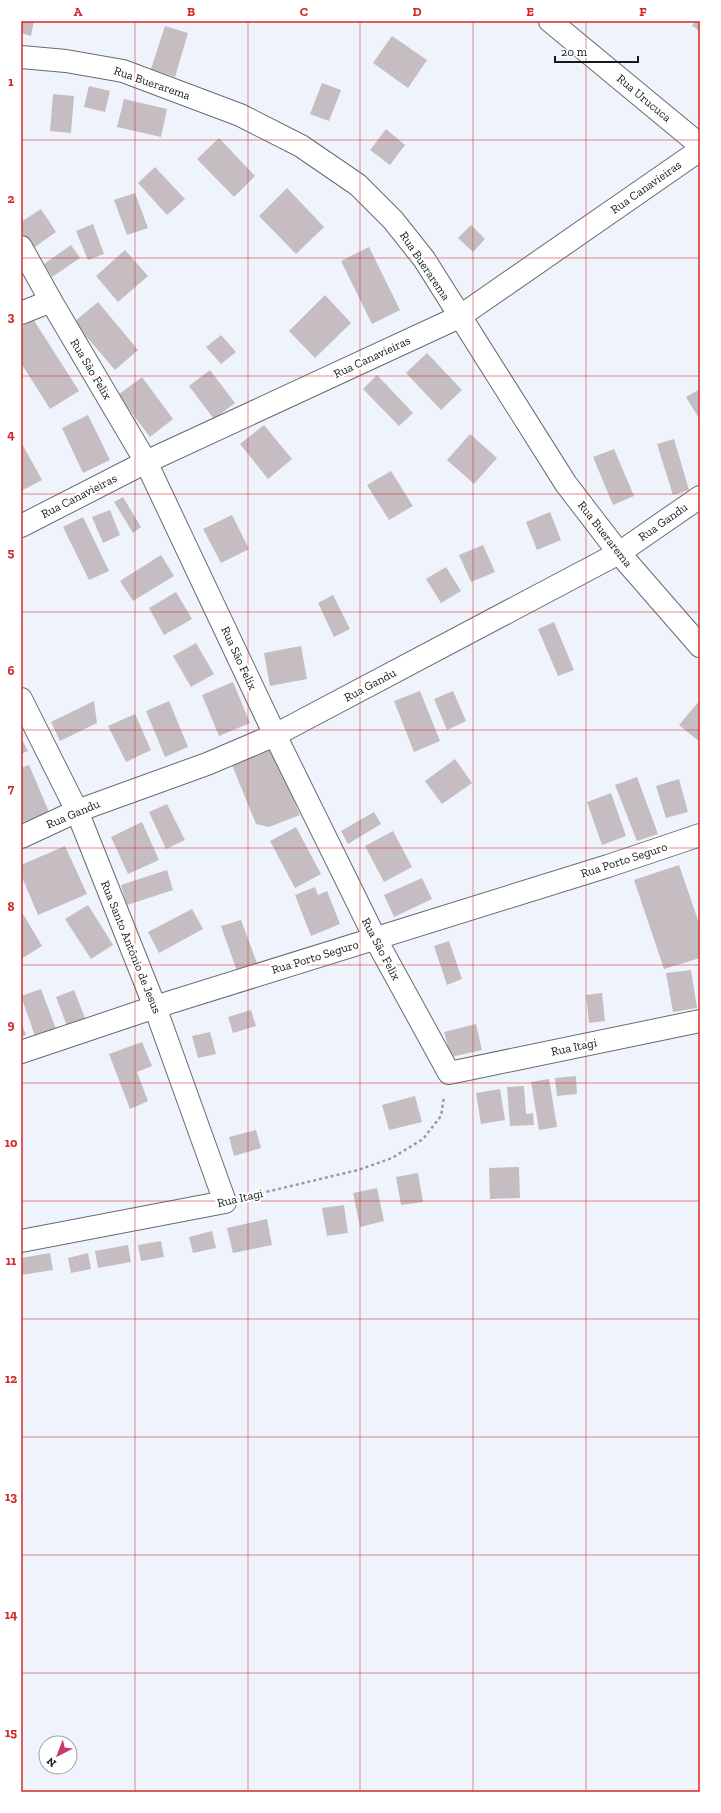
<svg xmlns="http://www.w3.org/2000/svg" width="721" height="1813" font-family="'Zilla Slab',serif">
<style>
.building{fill:#c5bdc2}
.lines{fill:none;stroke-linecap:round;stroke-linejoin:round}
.street-casing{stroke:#676c73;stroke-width:24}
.path{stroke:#979ba1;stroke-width:2.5;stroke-dasharray:3 3;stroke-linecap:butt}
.street{stroke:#fff;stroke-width:22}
.grid{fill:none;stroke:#d62828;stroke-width:1;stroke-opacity:0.55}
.labels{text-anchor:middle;stroke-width:4;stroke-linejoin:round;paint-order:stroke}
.street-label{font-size:12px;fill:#16181a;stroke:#fff}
.neatline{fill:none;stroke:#d62828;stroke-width:1.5}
.grid-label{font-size:13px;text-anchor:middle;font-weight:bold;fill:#d62828}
</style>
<rect width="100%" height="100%" fill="#eff4fc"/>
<g class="building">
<path d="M 21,21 L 34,21 L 31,36 L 21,33 Z"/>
<path d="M 695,21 L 700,21 L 700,31 L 692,26 Z"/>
<path d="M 165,26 L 188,33 L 175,77 L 151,69 Z"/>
<path d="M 392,36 L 427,60 L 408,88 L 373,63 Z"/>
<path d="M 322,83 L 341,90 L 329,121 L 310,114 Z"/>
<path d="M 89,86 L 110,91 L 105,112 L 84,107 Z"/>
<path d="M 53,94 L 74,96 L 71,133 L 50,131 Z"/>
<path d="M 124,99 L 167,109 L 161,137 L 117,127 Z"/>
<path d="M 386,129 L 405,145 L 390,165 L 370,150 Z"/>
<path d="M 219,138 L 255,176 L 234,197 L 197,159 Z"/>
<path d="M 155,167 L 185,199 L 167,215 L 138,183 Z"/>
<path d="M 287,188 L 324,227 L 296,254 L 259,216 Z"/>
<path d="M 135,193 L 148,228 L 127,235 L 114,200 Z"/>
<path d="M 41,209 L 56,232 L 32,249 L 21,232 L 21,222 Z"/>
<path d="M 93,224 L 104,254 L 88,260 L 76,231 Z"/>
<path d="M 471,225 L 485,239 L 473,252 L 458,238 Z"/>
<path d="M 71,245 L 80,258 L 52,277 L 44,264 Z"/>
<path d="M 369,247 L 400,310 L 372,324 L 341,261 Z"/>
<path d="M 125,250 L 148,276 L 118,302 L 96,276 Z"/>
<path d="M 325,295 L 351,323 L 315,358 L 289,331 Z"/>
<path d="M 98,302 L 138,350 L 115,370 L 74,322 Z"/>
<path d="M 33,319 L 79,391 L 50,409 L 21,363 L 21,327 Z"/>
<path d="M 221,335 L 236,352 L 221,364 L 206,347 Z"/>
<path d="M 427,353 L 462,390 L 441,410 L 406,373 Z"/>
<path d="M 210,370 L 235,403 L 214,419 L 189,386 Z"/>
<path d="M 377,375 L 413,413 L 399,426 L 363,389 Z"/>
<path d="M 142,377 L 173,419 L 150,437 L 118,395 Z"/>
<path d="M 700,389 L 700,420 L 686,397 Z"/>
<path d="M 88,415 L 110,460 L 83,473 L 62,428 Z"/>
<path d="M 264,425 L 292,459 L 268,479 L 240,444 Z"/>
<path d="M 470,434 L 497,458 L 474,484 L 447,460 Z"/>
<path d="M 674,439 L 689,490 L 673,495 L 657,444 Z"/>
<path d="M 21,442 L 42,480 L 21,491 Z"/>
<path d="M 614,449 L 634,496 L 613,505 L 593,457 Z"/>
<path d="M 391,471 L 413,506 L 389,520 L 367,485 Z"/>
<path d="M 123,497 L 141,527 L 133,533 L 114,502 Z"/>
<path d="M 110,510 L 120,535 L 103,543 L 92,517 Z"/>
<path d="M 550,512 L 561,540 L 537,550 L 526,522 Z"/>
<path d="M 232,515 L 249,549 L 221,563 L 203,529 Z"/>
<path d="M 83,517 L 109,571 L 89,580 L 63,527 Z"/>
<path d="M 483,545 L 495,572 L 471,582 L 459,555 Z"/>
<path d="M 161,555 L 174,576 L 133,601 L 120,581 Z"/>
<path d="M 446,567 L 461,591 L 441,603 L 426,579 Z"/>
<path d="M 176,592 L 192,619 L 164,635 L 149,608 Z"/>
<path d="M 333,595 L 350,629 L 334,637 L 318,603 Z"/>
<path d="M 554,622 L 574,670 L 558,676 L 538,629 Z"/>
<path d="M 196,643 L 214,674 L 191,687 L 173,656 Z"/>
<path d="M 301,646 L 307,679 L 270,686 L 264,653 Z"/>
<path d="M 233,682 L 250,723 L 219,736 L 202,695 Z"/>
<path d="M 420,691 L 440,741 L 414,752 L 394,701 Z"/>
<path d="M 453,691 L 466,721 L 447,730 L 434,699 Z"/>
<path d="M 700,700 L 700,742 L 679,725 Z"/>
<path d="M 94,701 L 97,723 L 60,741 L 51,722 Z"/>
<path d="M 169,701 L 188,747 L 165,757 L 146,711 Z"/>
<path d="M 135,714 L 151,750 L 126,762 L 108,726 Z"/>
<path d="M 21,738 L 28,751 L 21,754 Z"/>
<path d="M 272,748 L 300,815 L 269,827 L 256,824 L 232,765 Z"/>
<path d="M 455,759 L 472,783 L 442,804 L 425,781 Z"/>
<path d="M 29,765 L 49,812 L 21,823 L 21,768 Z"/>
<path d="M 637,777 L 658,834 L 637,841 L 615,785 Z"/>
<path d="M 679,779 L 688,812 L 666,818 L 656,786 Z"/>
<path d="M 611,793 L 626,836 L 602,845 L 587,802 Z"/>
<path d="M 167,804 L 185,840 L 166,849 L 149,812 Z"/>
<path d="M 374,812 L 381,824 L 348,844 L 341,831 Z"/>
<path d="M 142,822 L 159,860 L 128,874 L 111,837 Z"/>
<path d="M 296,827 L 321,874 L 295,888 L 270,841 Z"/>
<path d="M 393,831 L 412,867 L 384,882 L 365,846 Z"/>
<path d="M 65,846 L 87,894 L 38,915 L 21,875 L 21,865 Z"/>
<path d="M 679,865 L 700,926 L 700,958 L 664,969 L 634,880 Z"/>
<path d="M 167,870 L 173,890 L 127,905 L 121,885 Z"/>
<path d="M 422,878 L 432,899 L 394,917 L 384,895 Z"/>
<path d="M 315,887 L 318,895 L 327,891 L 340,924 L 311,936 L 295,895 Z"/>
<path d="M 88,905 L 113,945 L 91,959 L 65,919 Z"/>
<path d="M 192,909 L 203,929 L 159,953 L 148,932 Z"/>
<path d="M 23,914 L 42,946 L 21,959 L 21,915 Z"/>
<path d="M 241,920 L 257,963 L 237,971 L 221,926 Z"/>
<path d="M 449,941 L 462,979 L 447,985 L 434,946 Z"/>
<path d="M 691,970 L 697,1008 L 673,1012 L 666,973 Z"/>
<path d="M 41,989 L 56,1029 L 35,1036 L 21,996 Z"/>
<path d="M 74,990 L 85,1018 L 67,1026 L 56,997 Z"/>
<path d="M 602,993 L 605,1021 L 589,1023 L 586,995 Z"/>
<path d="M 251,1010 L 256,1026 L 233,1033 L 228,1017 Z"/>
<path d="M 21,1022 L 26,1035 L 21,1037 Z"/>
<path d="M 476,1024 L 482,1050 L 451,1057 L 444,1032 Z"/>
<path d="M 210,1032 L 216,1054 L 198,1058 L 192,1036 Z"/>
<path d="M 142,1042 L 152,1066 L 137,1072 L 148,1101 L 130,1109 L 109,1054 Z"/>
<path d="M 576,1076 L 577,1094 L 557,1096 L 555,1078 Z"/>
<path d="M 549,1079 L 557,1127 L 539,1130 L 531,1082 Z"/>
<path d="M 524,1086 L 526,1114 L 533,1113 L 534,1125 L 510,1126 L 507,1087 Z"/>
<path d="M 500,1089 L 505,1120 L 481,1124 L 476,1093 Z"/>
<path d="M 415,1096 L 422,1122 L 389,1130 L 382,1105 Z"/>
<path d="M 256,1130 L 261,1148 L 234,1156 L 229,1137 Z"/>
<path d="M 519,1167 L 520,1198 L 490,1199 L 489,1168 Z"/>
<path d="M 418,1173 L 423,1202 L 401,1205 L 396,1177 Z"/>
<path d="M 377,1188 L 384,1221 L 360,1227 L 353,1193 Z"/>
<path d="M 344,1205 L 348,1233 L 327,1236 L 322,1208 Z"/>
<path d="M 267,1219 L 272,1245 L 233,1253 L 227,1228 Z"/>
<path d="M 212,1231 L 216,1248 L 193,1253 L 189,1237 Z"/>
<path d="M 161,1241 L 164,1257 L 141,1261 L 138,1245 Z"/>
<path d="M 128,1245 L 131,1262 L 98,1268 L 95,1251 Z"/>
<path d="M 50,1253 L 53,1270 L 21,1275 L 21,1258 Z"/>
<path d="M 88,1253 L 91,1269 L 71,1273 L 68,1258 Z"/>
</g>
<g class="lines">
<g class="street-casing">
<g id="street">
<path d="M 550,21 L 700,145"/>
<path d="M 21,57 L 66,61 L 123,71 L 240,115 L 301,146 L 358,185 L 393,220 L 424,259 L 566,484 L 619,553 L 700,646"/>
<path d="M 21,247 L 51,301 L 146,462 L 275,735 L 375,938 L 449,1073 L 700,1021"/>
<path d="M 21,313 L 51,301"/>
<path d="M 21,526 L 146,462 L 459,317 L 700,150"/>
<path d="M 21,699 L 77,811 L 155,1007 L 225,1202 L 21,1241"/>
<path d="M 21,837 L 77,811 L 207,764 L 275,735 L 619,553 L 700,497"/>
<path d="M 21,1052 L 155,1007 L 608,866 L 700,835"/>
</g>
</g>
<path class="path" d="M 249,1196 L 358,1170 L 392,1158 L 423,1139 L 441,1116 L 444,1097"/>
<use href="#street" class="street"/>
</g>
<path class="grid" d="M 135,21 L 135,1792M 248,21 L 248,1792M 360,21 L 360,1792M 473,21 L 473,1792M 586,21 L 586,1792M 21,140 L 700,140M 21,258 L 700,258M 21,376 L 700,376M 21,494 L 700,494M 21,612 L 700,612M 21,730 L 700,730M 21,848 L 700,848M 21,965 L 700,965M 21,1083 L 700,1083M 21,1201 L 700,1201M 21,1319 L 700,1319M 21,1437 L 700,1437M 21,1555 L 700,1555M 21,1673 L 700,1673"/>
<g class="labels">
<g class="street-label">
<text transform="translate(152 83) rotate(19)" y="4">Rua Buerarema</text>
<text transform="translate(644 98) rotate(40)" y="4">Rua Urucuca</text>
<text transform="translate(646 187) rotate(-35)" y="4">Rua Canavieiras</text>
<text transform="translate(425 266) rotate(56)" y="4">Rua Buerarema</text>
<text transform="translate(372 357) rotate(-25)" y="4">Rua Canavieiras</text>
<text transform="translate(91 369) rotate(59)" y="4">Rua São Felix</text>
<text transform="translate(79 496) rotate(-27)" y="4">Rua Canavieiras</text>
<text transform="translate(663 522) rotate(-35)" y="4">Rua Gandu</text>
<text transform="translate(605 534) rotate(52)" y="4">Rua Buerarema</text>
<text transform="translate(239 658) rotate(65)" y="4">Rua São Felix</text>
<text transform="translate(370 685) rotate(-28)" y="4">Rua Gandu</text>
<text transform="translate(73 814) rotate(-23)" y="4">Rua Gandu</text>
<text transform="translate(624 860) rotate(-18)" y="4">Rua Porto Seguro</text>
<text transform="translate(131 947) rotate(68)" y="4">Rua Santo Antônio de Jesus</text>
<text transform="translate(381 949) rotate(62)" y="4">Rua São Felix</text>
<text transform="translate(315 957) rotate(-17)" y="4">Rua Porto Seguro</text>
<text transform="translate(574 1047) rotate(-12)" y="4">Rua Itagi</text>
<text transform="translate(240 1198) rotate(-13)" y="4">Rua Itagi</text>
</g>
</g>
<rect width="721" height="1813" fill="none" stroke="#ffffff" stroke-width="44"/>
<g transform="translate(58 1755) rotate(222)"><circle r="19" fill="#ffffff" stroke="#a2a3a3"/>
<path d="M0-3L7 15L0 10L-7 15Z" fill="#c5396e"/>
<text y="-6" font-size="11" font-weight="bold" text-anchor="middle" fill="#16181a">N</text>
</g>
<path d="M555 56v6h83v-6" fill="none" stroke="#16181a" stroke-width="2"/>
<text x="561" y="56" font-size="12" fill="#16181a" stroke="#ffffff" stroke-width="3" paint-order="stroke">20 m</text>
<rect x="22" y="22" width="677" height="1769" class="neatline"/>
<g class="grid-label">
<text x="78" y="16">A</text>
<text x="191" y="16">B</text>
<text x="304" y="16">C</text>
<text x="417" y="16">D</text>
<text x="530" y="16">E</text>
<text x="643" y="16">F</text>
<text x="11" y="86">1</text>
<text x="11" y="203">2</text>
<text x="11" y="321">3</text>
<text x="11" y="439">4</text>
<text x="11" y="557">5</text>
<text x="11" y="675">6</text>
<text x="11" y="793">7</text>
<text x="11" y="911">8</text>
<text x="11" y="1029">9</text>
<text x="11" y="1147">10</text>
<text x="11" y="1265">11</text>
<text x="11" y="1383">12</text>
<text x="11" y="1501">13</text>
<text x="11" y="1619">14</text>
<text x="11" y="1737">15</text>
</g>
</svg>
